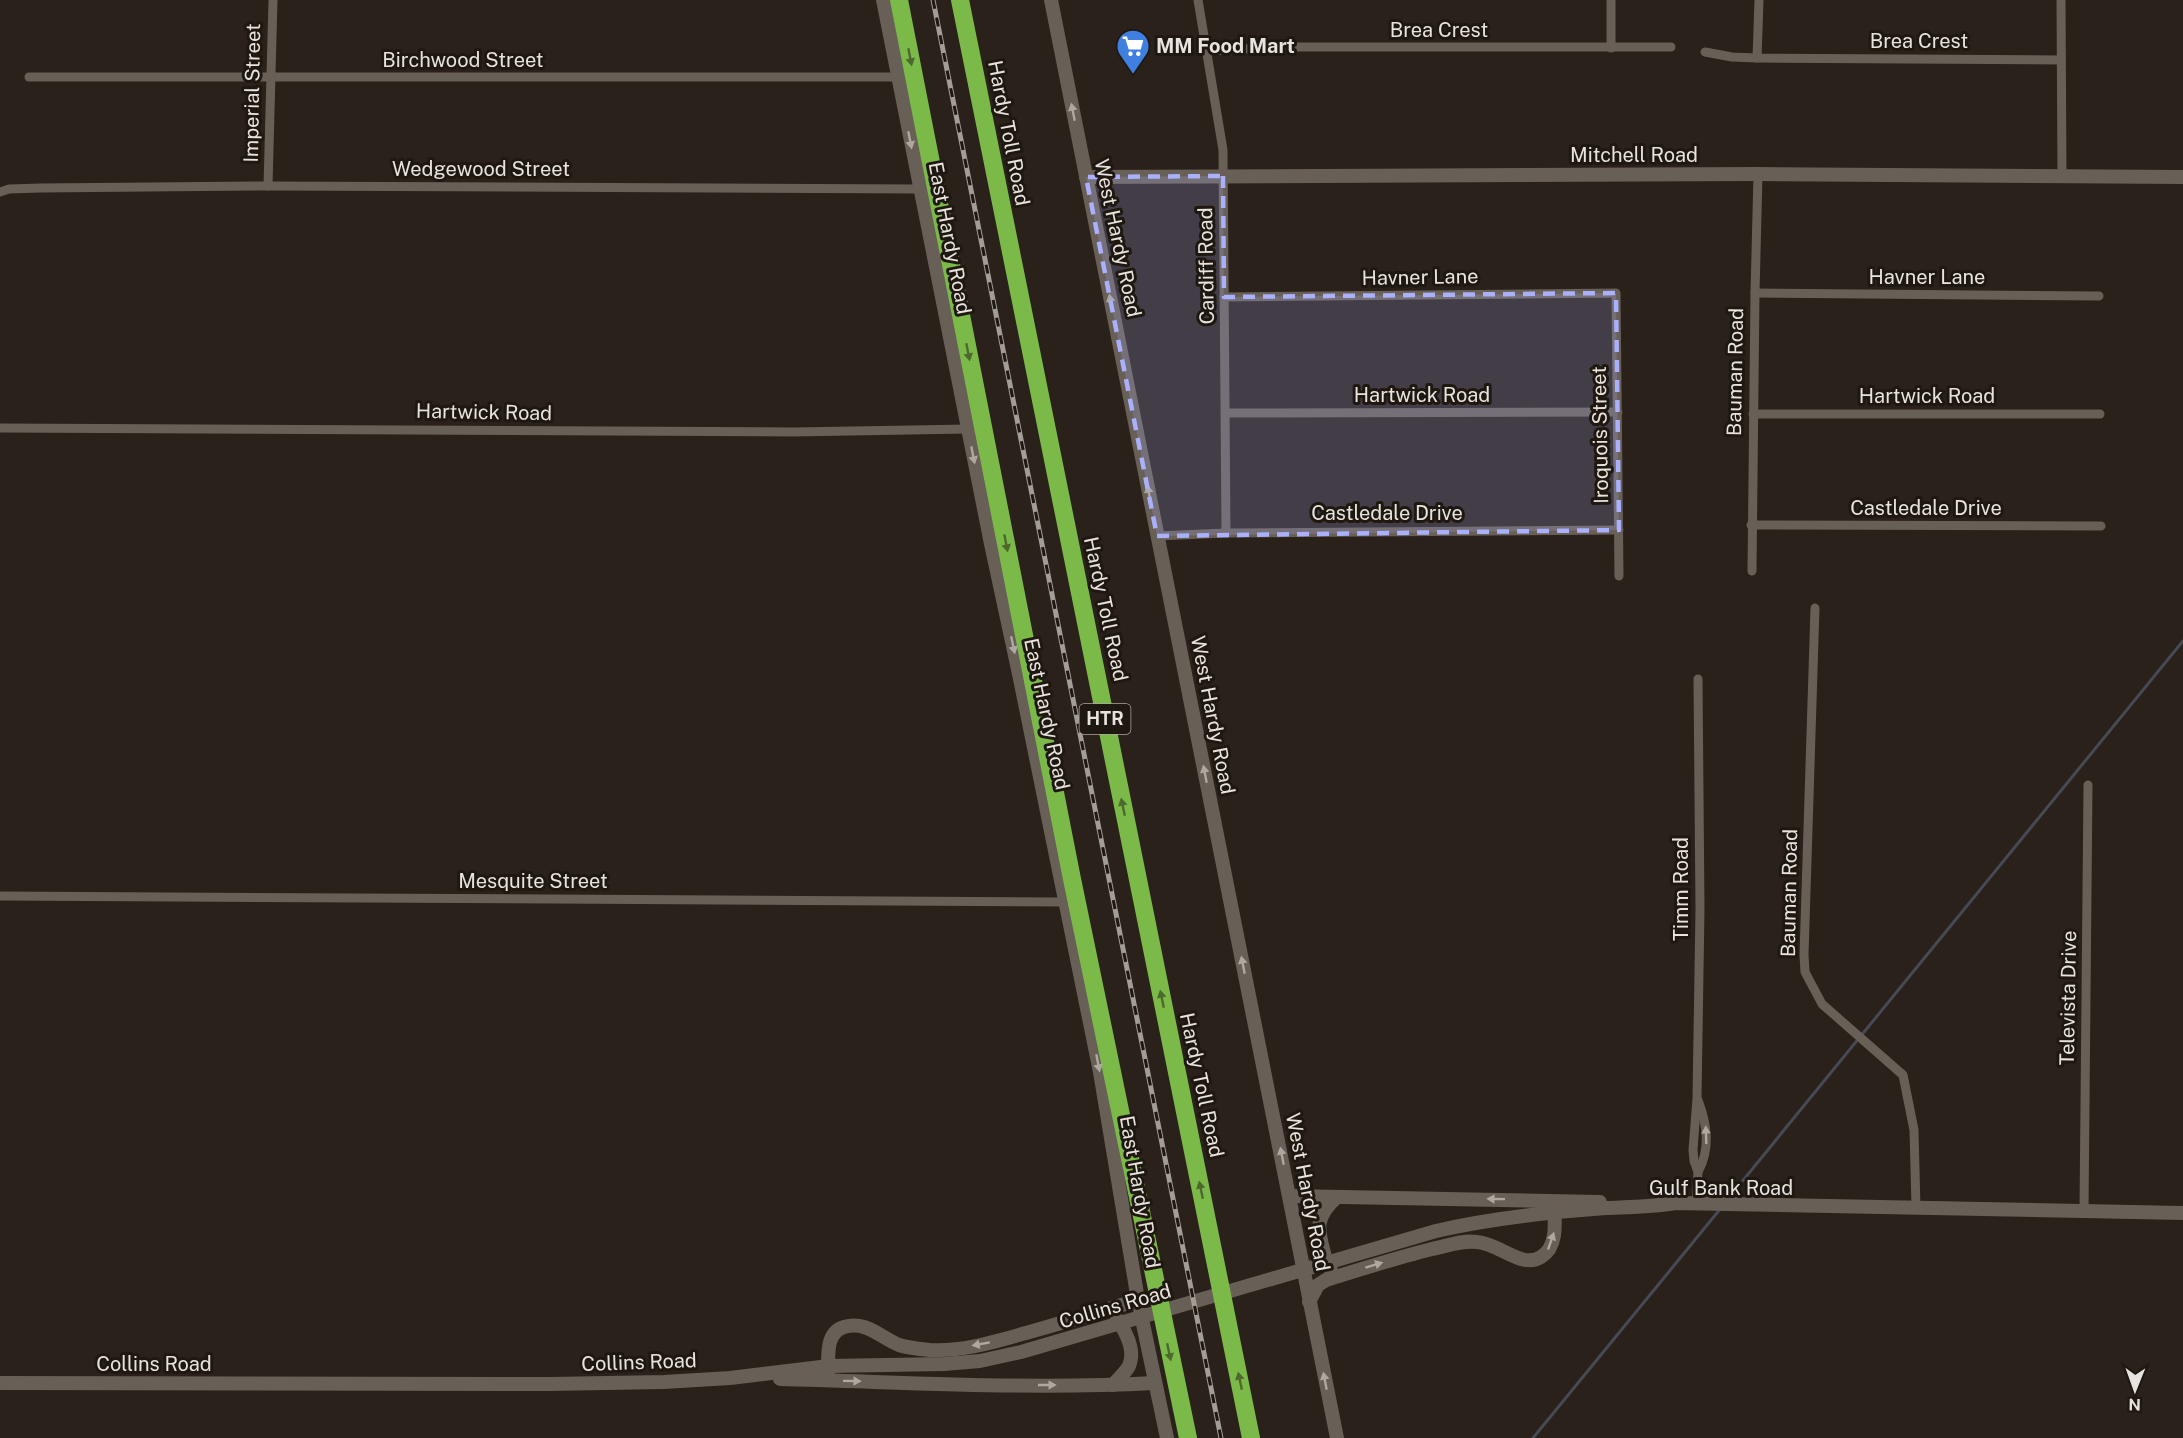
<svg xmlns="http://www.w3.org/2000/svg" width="2183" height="1438" font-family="'Public Sans',sans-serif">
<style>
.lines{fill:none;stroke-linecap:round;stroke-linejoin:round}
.stream{stroke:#464a55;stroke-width:3}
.street{stroke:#685f57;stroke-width:9}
.secondary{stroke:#685f57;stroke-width:14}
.highway{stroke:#7bba49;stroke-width:18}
.rail-casing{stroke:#a39d97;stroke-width:5}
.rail{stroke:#1f1811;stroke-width:3;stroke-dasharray:9;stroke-linecap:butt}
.oneway{fill:#4d692d}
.oneway2{fill:#aea8a1}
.marked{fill:#aab0fb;fill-opacity:0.2;stroke:#aab0fb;stroke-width:4.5;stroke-dasharray:12 8;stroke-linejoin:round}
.labels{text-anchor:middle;stroke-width:6;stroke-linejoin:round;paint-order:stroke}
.shield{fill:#1f1811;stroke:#aca6a0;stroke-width:1.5}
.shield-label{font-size:18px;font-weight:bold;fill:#e8e3de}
.street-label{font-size:20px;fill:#e8e3de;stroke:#1f1811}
.poi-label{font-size:20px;font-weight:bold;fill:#e8e3de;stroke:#1f1811;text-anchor:start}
</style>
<rect width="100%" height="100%" fill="#29211a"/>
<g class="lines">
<g class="stream">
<path d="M 1727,1200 L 2183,641"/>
<path d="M 1533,1438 L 1721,1208"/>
</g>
<g class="street">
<path d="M 1198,0 L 1223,150 L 1226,533"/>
<path d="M 1611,0 L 1611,48"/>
<path d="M 2061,0 L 2062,178"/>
<path d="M 1207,51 L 1280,47 L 1671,47"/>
<path d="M 1705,52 L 1732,57 L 1757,58 L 2061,60"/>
<path d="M 1757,58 L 1759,0"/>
<path d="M 29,77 L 898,77"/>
<path d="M 268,186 L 273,0"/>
<path d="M 0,192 L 9,189 L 41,188 L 268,186 L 920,189"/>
<path d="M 1755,293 L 2099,296"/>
<path d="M 1224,297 L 1616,293 L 1619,576"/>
<path d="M 1226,413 L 1618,412"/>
<path d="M 1753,414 L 2100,414"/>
<path d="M 0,428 L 793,432 L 968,429"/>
<path d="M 1751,525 L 2101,526"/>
<path d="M 1157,536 L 1226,533 L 1619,530"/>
<path d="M 1752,571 L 1755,293 L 1758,174"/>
<path d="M 1815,608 L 1804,955 L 1805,972 L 1822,1004 L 1903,1075 L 1914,1130 L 1916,1208"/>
<path d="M 0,896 L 1066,902"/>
<path d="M 1698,1172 C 1711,1148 1707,1124 1698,1100"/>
<path d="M 1696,1204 L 1698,1172 L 1694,1161 L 1693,1150 L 1697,1098 L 1700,909 L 1698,679"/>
<path d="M 2084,1210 L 2088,785"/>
</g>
<g class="secondary">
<path d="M 883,0 L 991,544 L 1019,674 L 1100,1072 L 1138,1300 L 1167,1438"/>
<path d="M 1051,0 L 1337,1438"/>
<path d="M 1086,177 L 1758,174 L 2183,177"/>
<path d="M 1290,1196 L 1600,1202"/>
<path d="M 1331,1270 L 1327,1265 C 1320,1234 1310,1221 1337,1197"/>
<path d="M 1309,1302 L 1318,1285 L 1326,1280 C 1361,1269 1396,1258 1432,1249 C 1447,1246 1462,1240 1477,1242 C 1501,1244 1521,1269 1541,1257 C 1558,1247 1555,1222 1554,1206"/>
<path d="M 828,1375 C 829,1359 824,1333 844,1327 C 866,1320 881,1338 899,1345 C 908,1348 920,1349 930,1350 C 965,1352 1000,1340 1033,1331 C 1068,1321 1103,1311 1138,1300"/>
<path d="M 780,1379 C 905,1382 1030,1390 1154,1383"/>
<path d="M 0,1383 L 550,1384 L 664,1382 L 730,1378 L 829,1366 L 944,1364 L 980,1361 L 1021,1352 L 1436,1231 C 1492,1218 1549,1212 1606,1208 C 1630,1207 1652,1207 1676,1203 L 2183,1213"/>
<path d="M 1113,1385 C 1118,1379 1126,1372 1129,1366 C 1136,1350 1126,1332 1117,1319"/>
</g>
<g class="highway">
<path d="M 899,0 L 1072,879 L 1188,1438"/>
<path d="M 960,0 L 1251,1438"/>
</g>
<g class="rail-casing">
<path id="rail" d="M 933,0 L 1221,1438"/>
</g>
<use href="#rail" class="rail"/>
</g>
<defs><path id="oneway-solid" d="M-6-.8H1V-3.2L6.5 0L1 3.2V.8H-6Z" transform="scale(1.5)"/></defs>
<g class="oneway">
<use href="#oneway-solid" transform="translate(910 57) rotate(79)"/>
<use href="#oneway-solid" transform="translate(968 352) rotate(79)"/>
<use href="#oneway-solid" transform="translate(1006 543) rotate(79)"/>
<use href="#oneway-solid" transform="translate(1123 807) rotate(-102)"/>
<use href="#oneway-solid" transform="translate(1162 999) rotate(-102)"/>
<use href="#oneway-solid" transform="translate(1201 1190) rotate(-102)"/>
<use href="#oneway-solid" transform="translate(1169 1352) rotate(78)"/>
<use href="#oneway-solid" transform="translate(1240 1381) rotate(-102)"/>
</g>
<g class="oneway2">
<use href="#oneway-solid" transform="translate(1073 112) rotate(-101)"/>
<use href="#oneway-solid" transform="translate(910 140) rotate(79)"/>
<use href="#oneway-solid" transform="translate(1111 303) rotate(-102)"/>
<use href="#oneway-solid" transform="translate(973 455) rotate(79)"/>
<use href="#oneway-solid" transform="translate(1149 494) rotate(-100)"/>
<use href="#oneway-solid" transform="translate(1013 645) rotate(78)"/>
<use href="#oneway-solid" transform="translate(1205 774) rotate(-101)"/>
<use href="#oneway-solid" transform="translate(1243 965) rotate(-101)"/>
<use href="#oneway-solid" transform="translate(1098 1063) rotate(79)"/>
<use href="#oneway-solid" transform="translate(1706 1135) rotate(-92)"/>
<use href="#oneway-solid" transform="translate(1282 1156) rotate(-101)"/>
<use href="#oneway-solid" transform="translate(1496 1199) rotate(-179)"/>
<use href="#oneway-solid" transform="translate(1551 1241) rotate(-71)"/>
<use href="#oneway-solid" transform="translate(1374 1265) rotate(-17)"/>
<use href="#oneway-solid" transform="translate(981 1344) rotate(170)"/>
<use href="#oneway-solid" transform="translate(852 1381) rotate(1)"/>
<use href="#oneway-solid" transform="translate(1325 1381) rotate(-101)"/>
<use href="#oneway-solid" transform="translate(1047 1385)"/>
</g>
<path class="marked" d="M 1223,176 L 1224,297 L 1616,293 L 1619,530 L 1157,536 L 1086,177 Z"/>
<defs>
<g id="supermarket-pin" transform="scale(1.725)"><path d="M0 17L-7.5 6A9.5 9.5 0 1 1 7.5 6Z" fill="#3f7fe0" stroke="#1f1811"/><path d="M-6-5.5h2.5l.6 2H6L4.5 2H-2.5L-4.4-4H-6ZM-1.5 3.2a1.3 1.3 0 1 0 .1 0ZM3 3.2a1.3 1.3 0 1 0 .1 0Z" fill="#fff"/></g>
</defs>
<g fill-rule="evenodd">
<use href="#supermarket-pin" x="1133" y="46"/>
</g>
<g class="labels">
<rect class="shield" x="1079.5" y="704" width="51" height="30" rx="4.5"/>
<g class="shield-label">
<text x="1105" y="725">HTR</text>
</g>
<g class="street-label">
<text x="1439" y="37">Brea Crest</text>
<text x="1919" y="48">Brea Crest</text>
<text x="463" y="67">Birchwood Street</text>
<text transform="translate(252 93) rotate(-89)" y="7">Imperial Street</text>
<text transform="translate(1009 133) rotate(79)" y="7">Hardy Toll Road</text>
<text x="1634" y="162">Mitchell Road</text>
<text x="481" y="176">Wedgewood Street</text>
<text transform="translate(950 238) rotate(79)" y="7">East Hardy Road</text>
<text transform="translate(1118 238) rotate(78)" y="7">West Hardy Road</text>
<text transform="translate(1206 266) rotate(-91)" y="7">Cardiff Road</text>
<text transform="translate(1420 277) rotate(-1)" y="7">Havner Lane</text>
<text x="1927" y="284">Havner Lane</text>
<text transform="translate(1735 372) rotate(-89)" y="7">Bauman Road</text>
<text x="1422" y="402">Hartwick Road</text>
<text x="1927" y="403">Hartwick Road</text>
<text transform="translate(484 412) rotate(1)" y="7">Hartwick Road</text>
<text transform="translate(1600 435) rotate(-91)" y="7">Iroquois Street</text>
<text x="1926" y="515">Castledale Drive</text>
<text x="1387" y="520">Castledale Drive</text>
<text transform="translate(1106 609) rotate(78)" y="7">Hardy Toll Road</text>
<text transform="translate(1047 714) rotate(78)" y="7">East Hardy Road</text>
<text transform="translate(1213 715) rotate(79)" y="7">West Hardy Road</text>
<text x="533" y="888">Mesquite Street</text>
<text transform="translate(1681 889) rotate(-90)" y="7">Timm Road</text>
<text transform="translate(1789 893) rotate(-89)" y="7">Bauman Road</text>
<text transform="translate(2068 998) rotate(-89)" y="7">Televista Drive</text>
<text transform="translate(1202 1085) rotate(78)" y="7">Hardy Toll Road</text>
<text x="1721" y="1195">Gulf Bank Road</text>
<text transform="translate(1140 1192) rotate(80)" y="7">East Hardy Road</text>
<text transform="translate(1308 1192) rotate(79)" y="7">West Hardy Road</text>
<text transform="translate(1115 1306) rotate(-16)" y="7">Collins Road</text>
<text transform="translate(639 1362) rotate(-2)" y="7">Collins Road</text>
<text x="154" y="1371">Collins Road</text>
</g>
<g class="poi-label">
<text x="1156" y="53">MM Food Mart</text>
</g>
</g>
<g transform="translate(2135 1390) rotate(181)" stroke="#1f1811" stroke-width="4.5" paint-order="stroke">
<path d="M0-4.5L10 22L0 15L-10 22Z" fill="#e8e3de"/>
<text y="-9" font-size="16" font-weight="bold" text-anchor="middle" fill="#e8e3de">N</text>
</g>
</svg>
